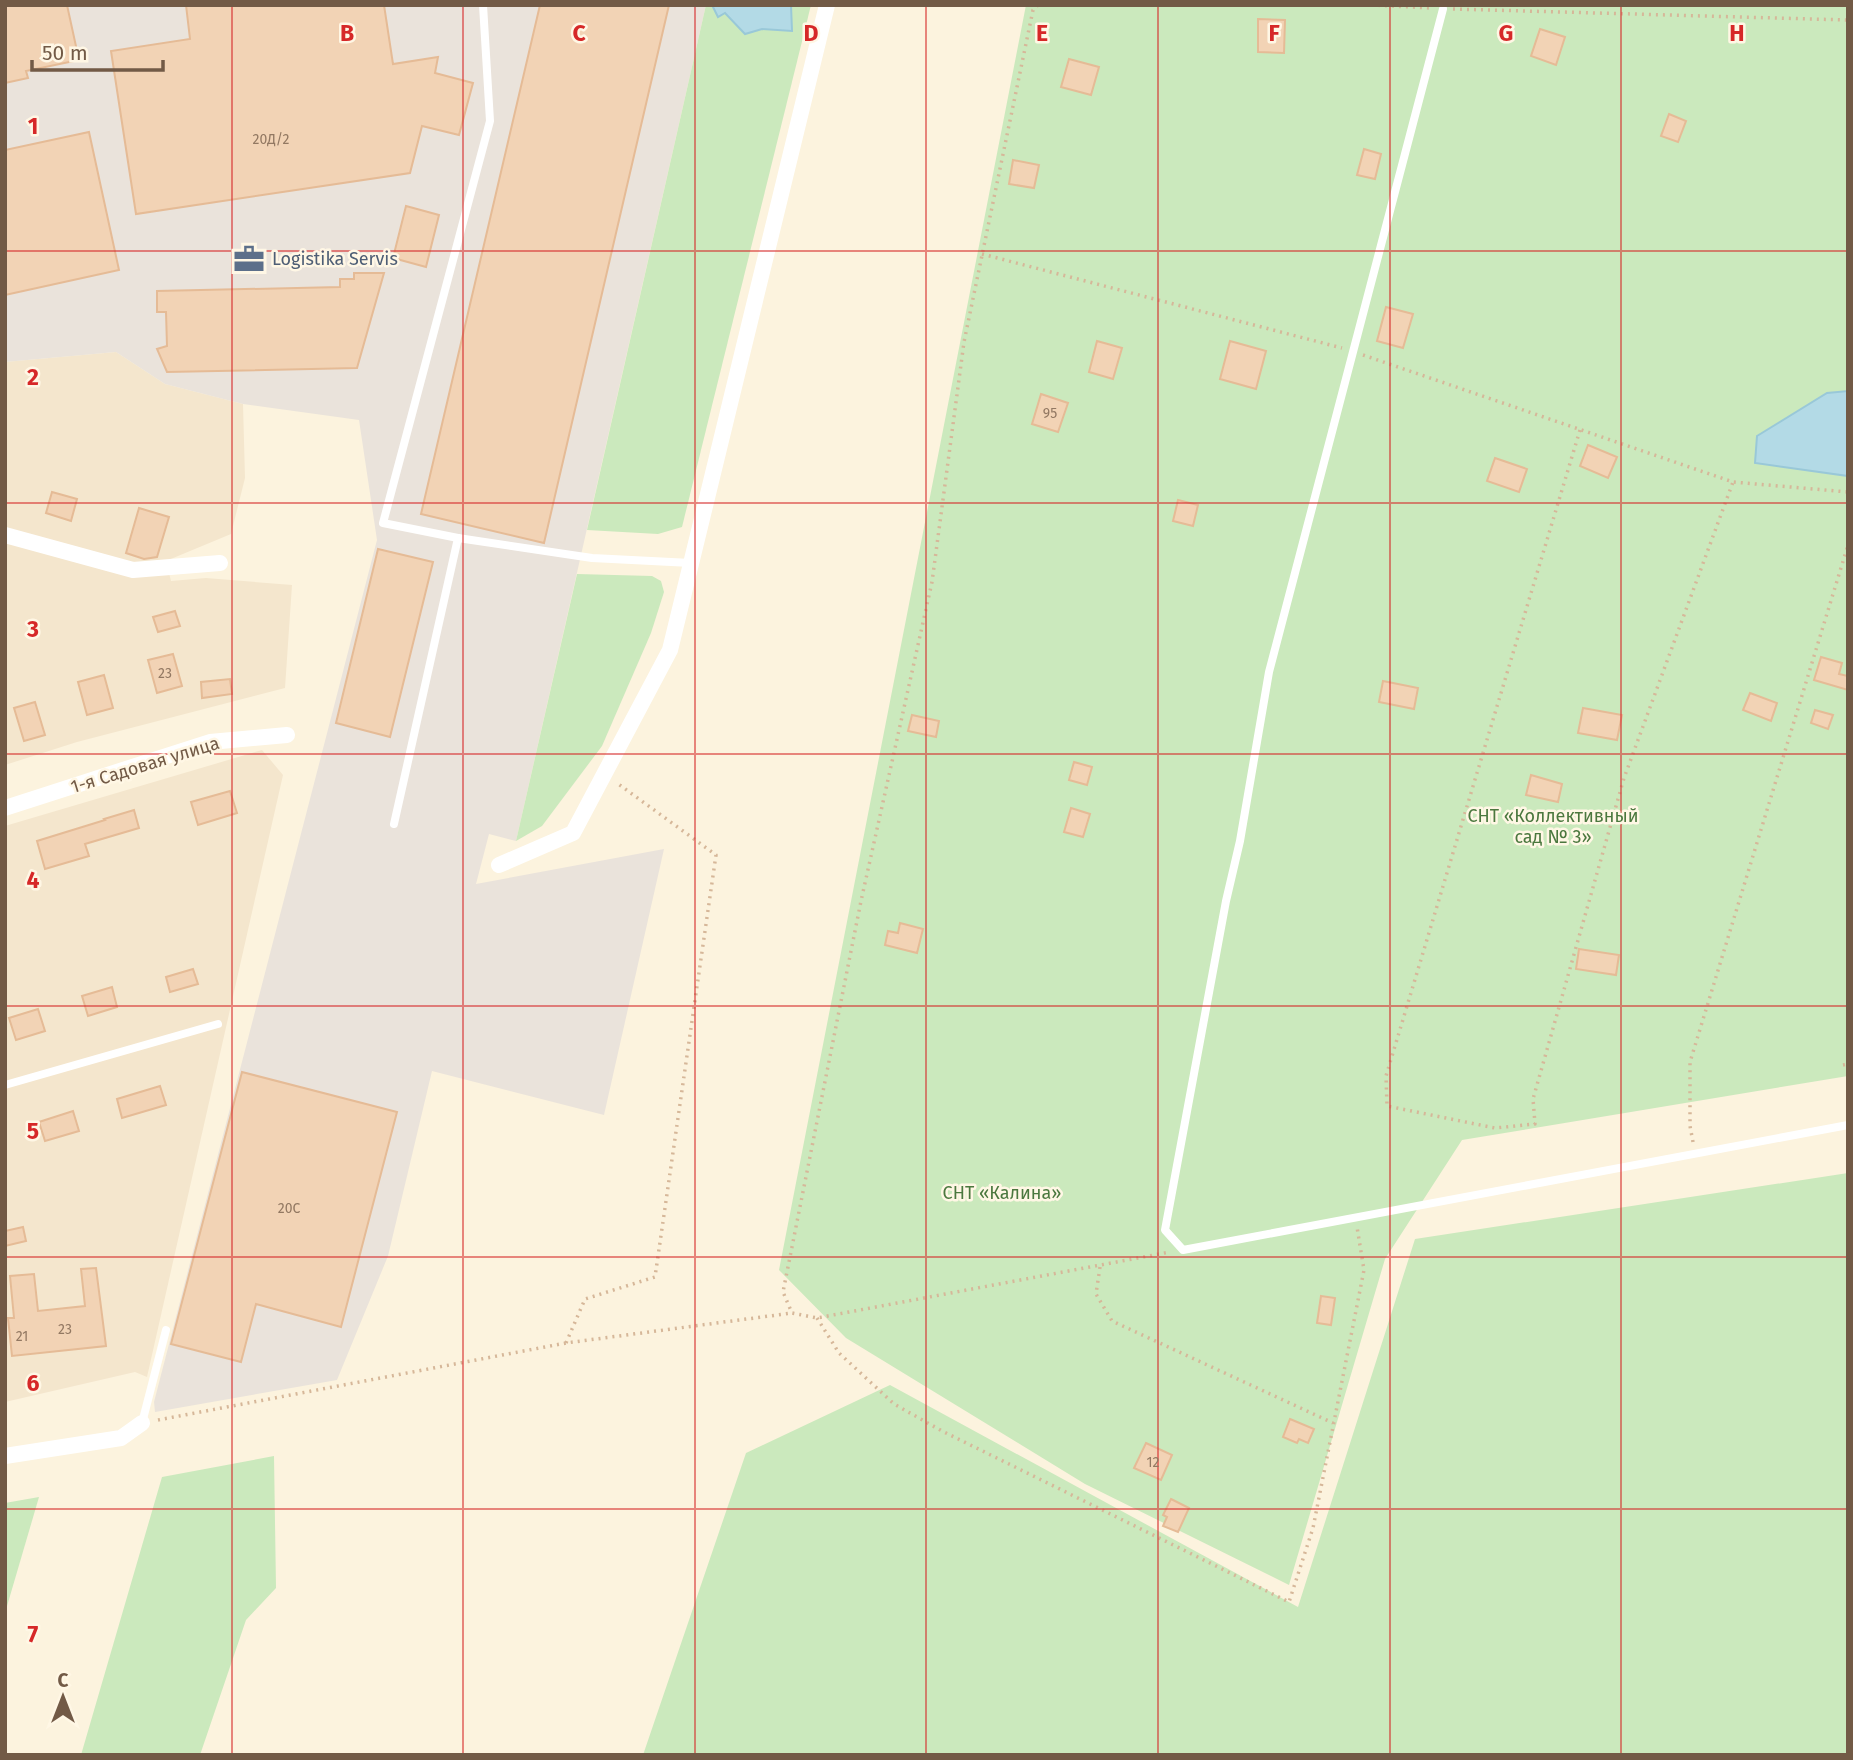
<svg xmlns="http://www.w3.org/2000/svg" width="1853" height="1760" font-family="'Fira Sans',sans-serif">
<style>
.residential{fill:#f4e6cd}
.industrial{fill:#eae3db}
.green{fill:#cbe9bd}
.water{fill:#b3dae6;stroke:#99c8d8;stroke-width:2}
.building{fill:#f2d3b5;stroke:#e5bb96;stroke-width:2}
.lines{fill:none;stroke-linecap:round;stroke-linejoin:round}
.path{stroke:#d6b799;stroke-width:3.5;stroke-dasharray:2 5;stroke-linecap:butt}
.service{stroke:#fff;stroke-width:8}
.minor{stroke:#fff;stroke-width:16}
.grid{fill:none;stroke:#d62828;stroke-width:2;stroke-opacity:0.55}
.labels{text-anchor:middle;stroke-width:5;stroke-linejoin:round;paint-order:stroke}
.number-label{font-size:14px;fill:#927862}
.service-label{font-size:18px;fill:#4e5e75;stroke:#fff7e5;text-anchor:start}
.street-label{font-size:18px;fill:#725a46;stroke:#fff7e5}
.park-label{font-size:18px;fill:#4b783e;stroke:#fff7e5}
.grid-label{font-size:23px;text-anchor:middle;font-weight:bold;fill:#d62828;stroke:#fff7e5;stroke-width:5;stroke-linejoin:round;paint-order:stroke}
</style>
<rect width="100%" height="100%" fill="#fcf3de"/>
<g class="residential">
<path d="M 116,352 L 165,384 L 243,404 L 245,478 L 231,534 L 166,561 L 171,581 L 206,578 L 292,585 L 285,688 L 77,742 L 5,765 L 5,362 Z"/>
<path d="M 262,750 L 283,775 L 147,1377 L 135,1372 L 5,1402 L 5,826 Z"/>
</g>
<path class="industrial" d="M 5,5 L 706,5 L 516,841 L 489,834 L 476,884 L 664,849 L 604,1115 L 432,1071 L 388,1256 L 337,1380 L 155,1412 L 154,1402 L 377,540 L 359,420 L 243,404 L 165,384 L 116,352 L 5,362 Z"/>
<g class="green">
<path d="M 706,5 L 811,5 L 682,527 L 658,534 L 587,530 Z"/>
<path d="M 1026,5 L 1848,5 L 1848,1076 L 1462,1140 L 1385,1259 L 1289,1585 L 1085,1484 L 846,1338 L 779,1270 Z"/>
<path d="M 577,574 L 652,576 L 661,581 L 664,592 L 651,633 L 602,746 L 542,826 L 516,841 Z"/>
<path d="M 1848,1173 L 1848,1755 L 643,1755 L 746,1453 L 890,1385 L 1298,1607 L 1415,1239 Z"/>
<path d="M 274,1456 L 276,1588 L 246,1620 L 200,1755 L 81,1755 L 162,1477 Z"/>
<path d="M 39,1497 L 5,1613 L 5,1503 Z"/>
</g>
<g class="water">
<path d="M 712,5 L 791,5 L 792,31 L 762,29 L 745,34 L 725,13 L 718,17 Z"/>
<path d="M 1848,391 L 1848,476 L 1755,463 L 1757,436 L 1827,393 Z"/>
</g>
<g class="building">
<path d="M 5,5 L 67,5 L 79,60 L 26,71 L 28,78 L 5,83 Z"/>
<path d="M 186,5 L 384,5 L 393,64 L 438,57 L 435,73 L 473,83 L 459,135 L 422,126 L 410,173 L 136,214 L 111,51 L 190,39 Z"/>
<path d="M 540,5 L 669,5 L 544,543 L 421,514 Z"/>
<path d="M 1258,19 L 1285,20 L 1284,53 L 1258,52 Z"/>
<path d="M 1540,29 L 1565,37 L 1556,65 L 1531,56 Z"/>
<path d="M 1069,59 L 1099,67 L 1091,95 L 1061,87 Z"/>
<path d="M 1669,114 L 1686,121 L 1678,142 L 1661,136 Z"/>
<path d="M 89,132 L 119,270 L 5,295 L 5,150 Z"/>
<path d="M 1364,149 L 1381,154 L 1375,179 L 1357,175 Z"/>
<path d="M 1013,160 L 1039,165 L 1034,188 L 1009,184 Z"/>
<path d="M 406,206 L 439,215 L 426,267 L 393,258 Z"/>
<path d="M 354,273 L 384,273 L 357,368 L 167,372 L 157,349 L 167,346 L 166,312 L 157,312 L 157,291 L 340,287 L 340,279 L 354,279 Z"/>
<path d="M 1386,307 L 1413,314 L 1403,348 L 1377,341 Z"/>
<path d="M 1097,341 L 1122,348 L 1113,379 L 1089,372 Z"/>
<path d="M 1230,341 L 1266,351 L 1256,389 L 1220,379 Z"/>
<path d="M 1041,394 L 1068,403 L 1058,432 L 1032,424 Z"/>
<path d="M 1588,445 L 1617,457 L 1608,478 L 1580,466 Z"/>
<path d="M 1495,458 L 1527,469 L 1519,492 L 1487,481 Z"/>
<path d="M 52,492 L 77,499 L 71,521 L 46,513 Z"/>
<path d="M 1178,500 L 1198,505 L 1193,526 L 1173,521 Z"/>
<path d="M 139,508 L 169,517 L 157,557 L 144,559 L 126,553 Z"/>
<path d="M 378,549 L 433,562 L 390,737 L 336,723 Z"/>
<path d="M 175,611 L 180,626 L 158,632 L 153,617 Z"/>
<path d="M 173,654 L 182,686 L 157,693 L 148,660 Z"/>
<path d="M 1821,657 L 1842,663 L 1839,674 L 1848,676 L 1848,690 L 1814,680 Z"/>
<path d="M 104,675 L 113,708 L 87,715 L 78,682 Z"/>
<path d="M 230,679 L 232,694 L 202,698 L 201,682 Z"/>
<path d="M 1383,681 L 1418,688 L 1414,709 L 1379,702 Z"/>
<path d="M 1750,693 L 1777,703 L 1771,721 L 1743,710 Z"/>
<path d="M 35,702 L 45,735 L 24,741 L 14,708 Z"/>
<path d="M 1583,708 L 1622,715 L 1617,740 L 1578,733 Z"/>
<path d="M 1815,710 L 1833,715 L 1828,729 L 1811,723 Z"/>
<path d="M 912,715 L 939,721 L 936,737 L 908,731 Z"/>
<path d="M 1074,762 L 1092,767 L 1087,785 L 1069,780 Z"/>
<path d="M 1531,775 L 1562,784 L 1558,802 L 1526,795 Z"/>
<path d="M 230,791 L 237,813 L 198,825 L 191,802 Z"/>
<path d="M 1071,808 L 1090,814 L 1083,837 L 1064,832 Z"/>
<path d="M 134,810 L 139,828 L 85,844 L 89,856 L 45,869 L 37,841 L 105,820 L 104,819 Z"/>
<path d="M 900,923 L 923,929 L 917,953 L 885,945 L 888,931 L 898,933 Z"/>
<path d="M 1579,949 L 1619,955 L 1616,975 L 1576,969 Z"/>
<path d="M 193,969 L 198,984 L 170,992 L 166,977 Z"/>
<path d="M 112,987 L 117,1007 L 88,1016 L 82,996 Z"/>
<path d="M 38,1009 L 45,1031 L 16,1040 L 9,1018 Z"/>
<path d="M 242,1072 L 397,1112 L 341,1327 L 256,1304 L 241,1362 L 171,1344 Z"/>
<path d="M 160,1086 L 166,1105 L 122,1118 L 117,1099 Z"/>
<path d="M 73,1111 L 79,1131 L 45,1141 L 39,1122 Z"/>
<path d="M 23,1227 L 26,1241 L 5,1246 L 5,1231 Z"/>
<path d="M 96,1268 L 106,1346 L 12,1356 L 8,1318 L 14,1318 L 10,1276 L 34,1274 L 38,1311 L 85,1306 L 81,1269 Z"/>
<path d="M 1321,1296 L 1335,1298 L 1331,1325 L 1317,1323 Z"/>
<path d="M 1290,1419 L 1314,1429 L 1308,1443 L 1299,1439 L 1297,1443 L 1283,1437 Z"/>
<path d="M 1146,1443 L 1172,1455 L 1161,1480 L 1134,1468 Z"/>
<path d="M 1171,1499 L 1189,1508 L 1178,1532 L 1163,1526 L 1167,1517 L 1163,1515 Z"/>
</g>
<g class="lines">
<g class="path">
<path d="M 1038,5 L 1033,10 L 964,342 L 932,582 L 861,901 L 783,1292 L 792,1313 L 817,1318 L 1170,1252"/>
<path d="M 1371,5 L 1431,8"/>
<path d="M 1453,9 L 1848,20"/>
<path d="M 982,254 L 1342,348"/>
<path d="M 1363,355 L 1733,482 L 1848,492"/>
<path d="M 1580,430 L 1386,1076 L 1387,1106 L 1495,1128 L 1535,1124 L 1533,1099 L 1624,778 L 1733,482"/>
<path d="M 1843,1065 L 1848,1064"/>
<path d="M 1693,1142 L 1690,1126 L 1690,1062 L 1848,545"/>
<path d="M 1100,1267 L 1096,1294 L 1112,1321 L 1333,1423"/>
<path d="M 817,1318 L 839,1353 L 894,1404 L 942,1431 L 1289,1602 L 1313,1528 L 1364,1270 L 1357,1227"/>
<path d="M 566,1343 L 585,1299 L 655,1277 L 716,855 L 617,783"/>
<path d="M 158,1420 L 566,1343 L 792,1313"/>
</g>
<g class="service">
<path d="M 1443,9 L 1269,672 L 1240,841 L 1226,901 L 1165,1230 L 1183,1250 L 1848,1125"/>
<path d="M 458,538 L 592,558 L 691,563"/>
<path d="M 394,824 L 458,538 L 383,523 L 490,121 L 483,5"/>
<path d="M 5,1085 L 218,1024"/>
<path d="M 142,1423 L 166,1330"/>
</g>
<g class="minor">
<path d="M 5,535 L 133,570 L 220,563"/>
<path d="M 5,808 L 210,742 L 287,735"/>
<path d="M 499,865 L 573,833 L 670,650 L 827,5"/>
<path d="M 5,1456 L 121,1438 L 142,1423"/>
</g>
</g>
<path class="grid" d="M 232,5 L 232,1755M 463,5 L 463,1755M 695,5 L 695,1755M 926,5 L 926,1755M 1158,5 L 1158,1755M 1390,5 L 1390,1755M 1621,5 L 1621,1755M 5,251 L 1848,251M 5,503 L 1848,503M 5,754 L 1848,754M 5,1006 L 1848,1006M 5,1257 L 1848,1257M 5,1509 L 1848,1509"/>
<defs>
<g id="office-bare" transform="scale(2.415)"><path d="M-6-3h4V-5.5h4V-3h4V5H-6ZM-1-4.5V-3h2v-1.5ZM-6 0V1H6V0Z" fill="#5c6f8a" stroke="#fff7e5" stroke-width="2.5" paint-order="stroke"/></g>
</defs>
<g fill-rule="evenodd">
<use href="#office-bare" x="249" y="259"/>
</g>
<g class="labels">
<g class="number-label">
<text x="271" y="144">20Д/2</text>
<text x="1050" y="418">95</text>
<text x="165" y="678">23</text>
<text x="289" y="1213">20С</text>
<text x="65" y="1334">23</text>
<text x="22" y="1341">21</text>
<text x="1153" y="1467">12</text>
</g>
<g class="service-label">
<text x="272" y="265">Logistika Servis</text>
</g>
<g class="street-label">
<text transform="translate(145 765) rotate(-17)" y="6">1-я Садовая улица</text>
</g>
<g class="park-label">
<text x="1553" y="822">СНТ «Коллективный<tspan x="1553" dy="21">сад № 3»</tspan></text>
<text x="1002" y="1199">СНТ «Калина»</text>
</g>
</g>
<g class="grid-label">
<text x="347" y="41">B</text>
<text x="579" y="41">C</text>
<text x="811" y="41">D</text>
<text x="1042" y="41">E</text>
<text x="1274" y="41">F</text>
<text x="1506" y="41">G</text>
<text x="1737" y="41">H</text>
<text x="33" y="134">1</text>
<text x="33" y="385">2</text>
<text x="33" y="637">3</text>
<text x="33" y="888">4</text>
<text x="33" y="1139">5</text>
<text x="33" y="1391">6</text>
<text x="33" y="1642">7</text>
</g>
<rect width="1853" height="1760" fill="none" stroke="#725a46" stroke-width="14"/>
<g transform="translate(63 1697)" stroke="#fff7e5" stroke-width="5" paint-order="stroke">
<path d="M0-5L12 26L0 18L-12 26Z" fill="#725a46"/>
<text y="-10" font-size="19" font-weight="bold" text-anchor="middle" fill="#725a46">С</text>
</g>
<path d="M32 60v10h131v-10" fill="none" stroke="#725a46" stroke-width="3.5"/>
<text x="42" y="60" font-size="21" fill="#725a46" stroke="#fff7e5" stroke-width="5" paint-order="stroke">50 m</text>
</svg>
